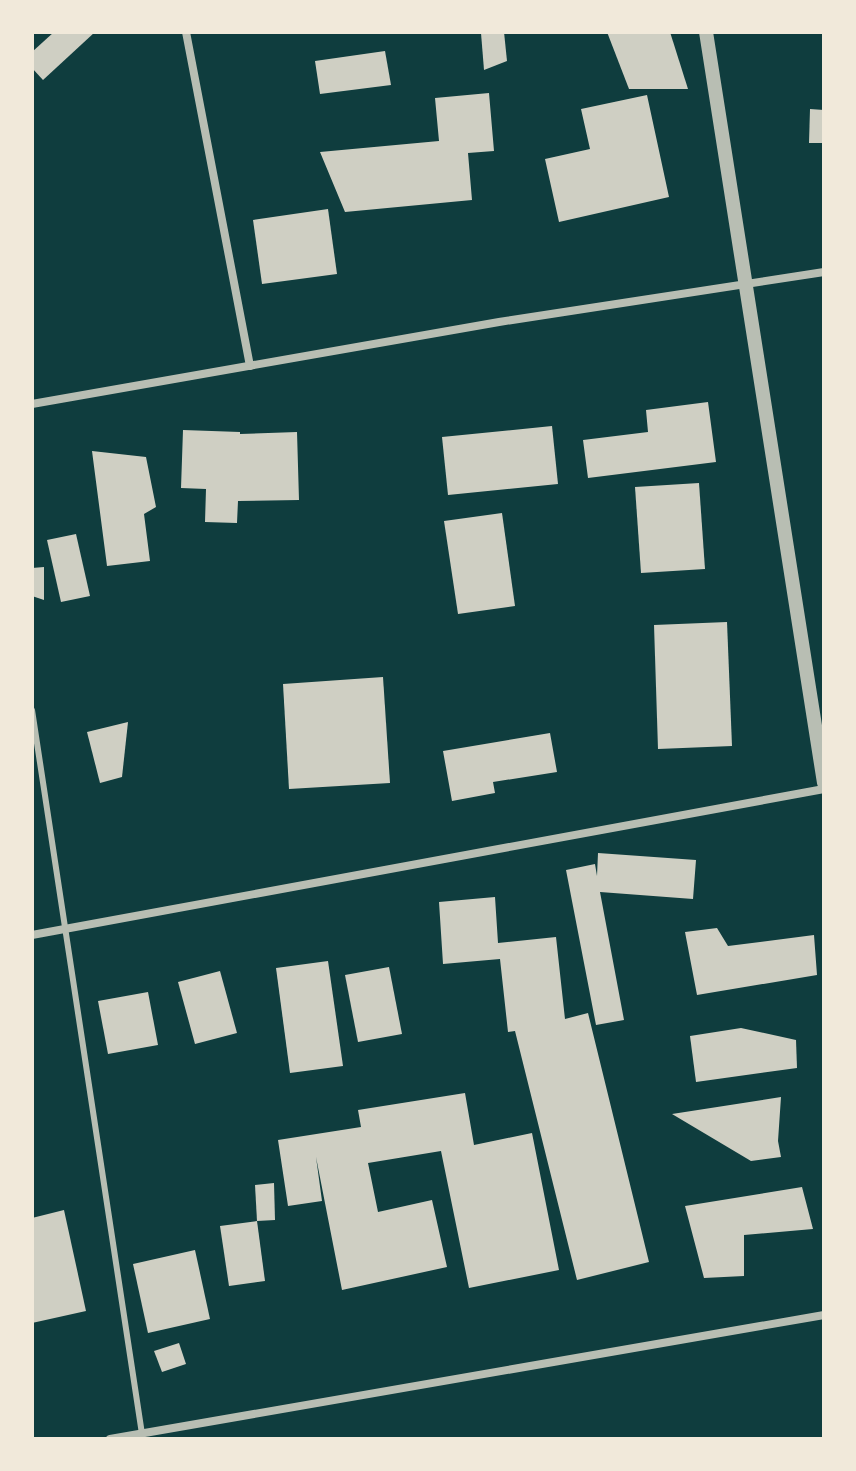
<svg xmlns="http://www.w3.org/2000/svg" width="856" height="1471" font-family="Cabin,sans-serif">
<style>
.building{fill:#cfcfc3}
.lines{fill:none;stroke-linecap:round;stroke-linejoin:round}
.service{stroke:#b8beb3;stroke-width:6}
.minor{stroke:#b8beb3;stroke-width:8}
.tertiary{stroke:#b8beb3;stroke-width:14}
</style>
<rect width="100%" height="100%" fill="#0f3d3e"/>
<g class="building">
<path d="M 54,32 L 95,32 L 43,80 L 32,68 L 32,52 Z"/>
<path d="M 504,32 L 507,61 L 484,70 L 481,33 Z"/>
<path d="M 607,32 L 670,32 L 688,89 L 629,89 Z"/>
<path d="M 385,51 L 391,85 L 320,94 L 315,61 Z"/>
<path d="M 489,93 L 494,151 L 468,153 L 472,200 L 345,212 L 320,152 L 439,141 L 435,98 Z"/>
<path d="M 647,95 L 669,197 L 559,222 L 545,159 L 590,149 L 581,109 Z"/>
<path d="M 810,109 L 824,110 L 824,143 L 809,143 Z"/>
<path d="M 328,209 L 337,274 L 262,284 L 253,220 Z"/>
<path d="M 708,402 L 716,462 L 588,478 L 583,440 L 648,432 L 646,410 Z"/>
<path d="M 552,426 L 558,484 L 448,495 L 442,437 Z"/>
<path d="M 183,430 L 240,432 L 240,434 L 297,432 L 299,500 L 238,501 L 237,523 L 205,522 L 206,489 L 181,488 Z"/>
<path d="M 92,451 L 146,457 L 156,507 L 144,514 L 150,561 L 107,566 Z"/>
<path d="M 699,483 L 705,569 L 641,573 L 635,487 Z"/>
<path d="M 502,513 L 515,606 L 458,614 L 444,521 Z"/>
<path d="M 76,534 L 90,596 L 61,602 L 47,540 Z"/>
<path d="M 44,567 L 44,600 L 32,596 L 32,568 Z"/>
<path d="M 727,622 L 732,746 L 658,749 L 654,625 Z"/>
<path d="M 383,677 L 390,783 L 289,789 L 283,684 Z"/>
<path d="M 128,722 L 122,777 L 100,783 L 87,732 Z"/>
<path d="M 550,733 L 557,772 L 493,782 L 495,793 L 452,801 L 443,751 Z"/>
<path d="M 598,853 L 696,860 L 693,899 L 600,892 L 624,1020 L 596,1025 L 566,870 L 595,864 L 597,876 Z"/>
<path d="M 495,897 L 498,943 L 556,937 L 565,1019 L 588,1013 L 649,1262 L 577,1280 L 515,1031 L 508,1032 L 500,959 L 443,964 L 439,902 Z"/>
<path d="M 717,928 L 728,946 L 814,935 L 817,975 L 697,995 L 685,932 Z"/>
<path d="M 328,961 L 343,1066 L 290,1073 L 276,968 Z"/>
<path d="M 389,967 L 402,1034 L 358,1042 L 345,975 Z"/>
<path d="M 220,971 L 237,1033 L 195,1044 L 178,982 Z"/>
<path d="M 148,992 L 158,1045 L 108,1054 L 98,1001 Z"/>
<path d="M 741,1028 L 796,1040 L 797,1068 L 696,1082 L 690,1036 Z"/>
<path d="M 465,1093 L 474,1145 L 532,1133 L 559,1270 L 469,1288 L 441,1151 L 368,1163 L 378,1212 L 432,1200 L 447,1267 L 342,1290 L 316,1157 L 322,1201 L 288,1206 L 278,1140 L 361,1127 L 358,1110 Z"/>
<path d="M 781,1097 L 778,1141 L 781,1157 L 751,1161 L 672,1114 Z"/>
<path d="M 274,1183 L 275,1220 L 257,1221 L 255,1185 Z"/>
<path d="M 802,1187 L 813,1229 L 744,1235 L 744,1276 L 704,1278 L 685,1206 Z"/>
<path d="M 64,1210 L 86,1311 L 32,1323 L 32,1218 Z"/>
<path d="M 257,1221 L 265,1281 L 229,1286 L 220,1226 Z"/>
<path d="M 195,1250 L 210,1319 L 148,1333 L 133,1264 Z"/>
<path d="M 179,1343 L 186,1364 L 162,1372 L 154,1351 Z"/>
</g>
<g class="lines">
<path class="service" d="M 32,710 L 142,1434"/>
<g class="minor">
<path d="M 186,32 L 250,366"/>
<path d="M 32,404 L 499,322 L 824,272"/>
<path d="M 32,935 L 824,789"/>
<path d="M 110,1439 L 824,1315"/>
</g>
<path class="tertiary" d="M 706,32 L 824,783"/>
</g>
<rect width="856" height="1471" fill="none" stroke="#f1e9da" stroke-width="68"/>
</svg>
